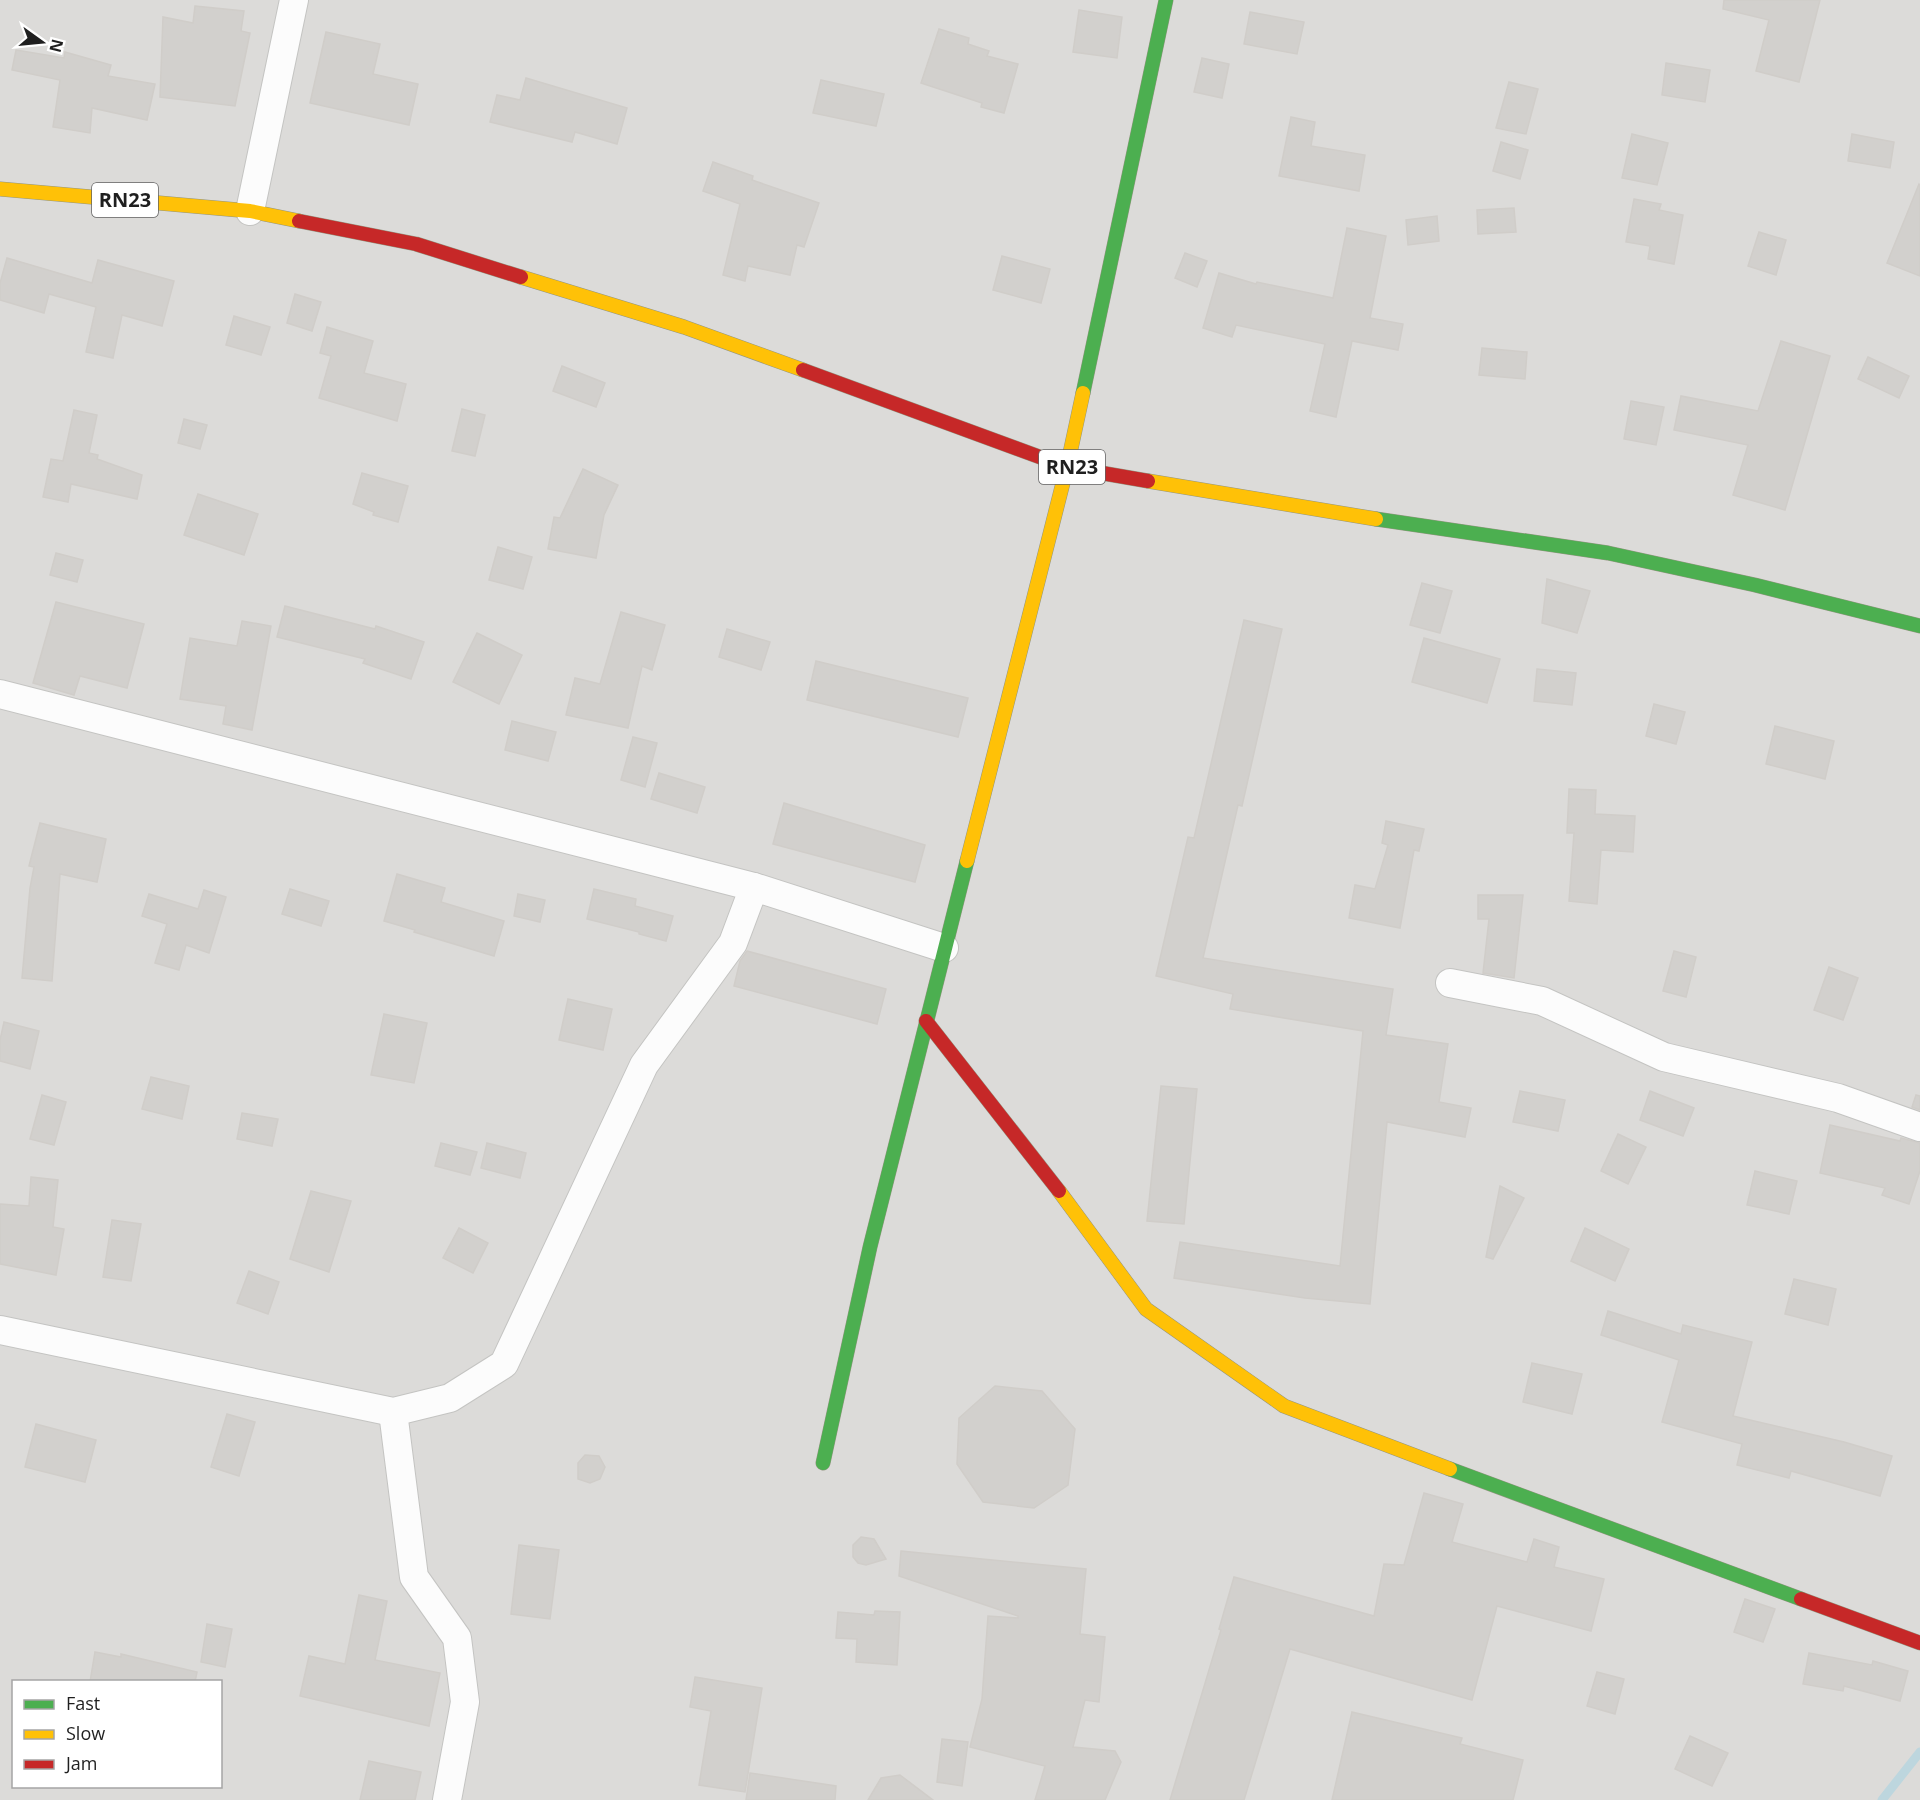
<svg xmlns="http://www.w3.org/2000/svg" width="1920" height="1800" font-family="'Open Sans',sans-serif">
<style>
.residential{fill:#dcdbd9;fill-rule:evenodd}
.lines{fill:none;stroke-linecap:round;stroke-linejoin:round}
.stream{stroke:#bdd6de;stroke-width:9}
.building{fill:#d2d0cd;stroke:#d0cdc9;stroke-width:1.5}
.street-casing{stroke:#c4c4c2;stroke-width:30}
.fast-casing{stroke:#939681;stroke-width:15}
.slow-casing{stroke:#939681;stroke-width:15}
.jam-casing{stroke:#939681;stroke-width:15}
.street{stroke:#fcfcfc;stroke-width:28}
.fast{stroke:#4caf50;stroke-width:14}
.slow{stroke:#ffc107;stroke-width:14}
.jam{stroke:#c62828;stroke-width:14}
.labels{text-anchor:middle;stroke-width:4.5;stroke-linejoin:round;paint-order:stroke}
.shield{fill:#fff;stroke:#626262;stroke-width:1.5}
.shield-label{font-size:20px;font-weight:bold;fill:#1f1f1f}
</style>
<rect width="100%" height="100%" fill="#edece8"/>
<path class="residential" d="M 0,0 L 1920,0 L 1920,1800 L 0,1800 ZM 14,1682 L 220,1682 L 220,1786 L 14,1786 Z"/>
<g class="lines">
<path class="stream" d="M 1882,1800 L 1920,1752"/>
</g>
<g class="building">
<path d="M 1724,0 L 1820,0 L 1799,82 L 1756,71 L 1769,20 L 1723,9 Z"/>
<path d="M 195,6 L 244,11 L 241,31 L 250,33 L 235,106 L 160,97 L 163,17 L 193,23 Z"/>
<path d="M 1079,10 L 1122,17 L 1117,58 L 1073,52 Z"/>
<path d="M 1250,12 L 1304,22 L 1297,54 L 1244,44 Z"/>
<path d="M 939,29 L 969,38 L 968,44 L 989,51 L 987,56 L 1018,64 L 1004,113 L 981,107 L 982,103 L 921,83 Z"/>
<path d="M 326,32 L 380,44 L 373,74 L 418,84 L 409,125 L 310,103 Z"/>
<path d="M 16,50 L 64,58 L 65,52 L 111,65 L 108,76 L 155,84 L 147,120 L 92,108 L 90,133 L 53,127 L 60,80 L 12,70 Z"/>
<path d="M 1202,58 L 1229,64 L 1222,98 L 1194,92 Z"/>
<path d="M 1666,63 L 1710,70 L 1705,102 L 1662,95 Z"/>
<path d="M 526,78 L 627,108 L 617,144 L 575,132 L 572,142 L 490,122 L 497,95 L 520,100 Z"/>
<path d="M 821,80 L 884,94 L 876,126 L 813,113 Z"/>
<path d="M 1509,82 L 1538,89 L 1526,134 L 1496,128 Z"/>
<path d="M 1291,117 L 1315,122 L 1311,146 L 1365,155 L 1359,191 L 1279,176 Z"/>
<path d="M 1632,134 L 1668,143 L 1657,185 L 1622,178 Z"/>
<path d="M 1852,134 L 1894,142 L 1890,168 L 1848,161 Z"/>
<path d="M 1501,142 L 1528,150 L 1520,179 L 1493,171 Z"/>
<path d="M 713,162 L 753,176 L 752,180 L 819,203 L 804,247 L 797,245 L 790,275 L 748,266 L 745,281 L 723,275 L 740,204 L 703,191 Z"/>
<path d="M 1919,184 L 1920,185 L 1920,276 L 1887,263 Z"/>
<path d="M 1634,199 L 1661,204 L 1659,210 L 1683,215 L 1674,264 L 1648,259 L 1650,246 L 1626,242 Z"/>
<path d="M 1514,208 L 1516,232 L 1478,234 L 1477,210 Z"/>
<path d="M 1437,216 L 1439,241 L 1408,245 L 1406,220 Z"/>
<path d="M 1347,228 L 1386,236 L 1370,318 L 1403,324 L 1398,350 L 1352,341 L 1336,417 L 1310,411 L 1325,344 L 1236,325 L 1232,337 L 1203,328 L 1219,273 L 1256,284 L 1257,282 L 1333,298 Z"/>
<path d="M 1759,232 L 1786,240 L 1776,275 L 1748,266 Z"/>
<path d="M 1185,253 L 1207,261 L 1197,287 L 1175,278 Z"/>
<path d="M 1002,256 L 1050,269 L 1041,303 L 993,290 Z"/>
<path d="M 7,258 L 92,283 L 98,260 L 174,281 L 162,326 L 122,315 L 113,358 L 86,352 L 96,307 L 49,294 L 44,313 L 0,300 L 0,283 Z"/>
<path d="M 295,294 L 321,302 L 312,331 L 287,323 Z"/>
<path d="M 234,316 L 270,327 L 261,355 L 226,345 Z"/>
<path d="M 327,327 L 373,341 L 364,373 L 406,384 L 397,421 L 319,398 L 331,356 L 320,353 Z"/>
<path d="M 1781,341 L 1830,356 L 1785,510 L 1733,495 L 1748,445 L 1674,430 L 1681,396 L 1758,411 Z"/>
<path d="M 1482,348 L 1527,352 L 1525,379 L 1479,375 Z"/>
<path d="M 1868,357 L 1909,376 L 1899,398 L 1858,379 Z"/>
<path d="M 562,366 L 605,383 L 596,407 L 553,391 Z"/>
<path d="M 1631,401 L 1664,407 L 1656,445 L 1624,439 Z"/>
<path d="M 462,409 L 485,415 L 475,456 L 452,451 Z"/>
<path d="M 74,410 L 97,415 L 89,453 L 98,455 L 97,459 L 142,475 L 137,499 L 71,484 L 68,502 L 43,497 L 51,459 L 63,461 Z"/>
<path d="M 184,419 L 207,425 L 200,449 L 178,443 Z"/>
<path d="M 583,469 L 618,485 L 604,515 L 596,558 L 548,549 L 554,517 L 560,518 Z"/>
<path d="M 362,473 L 408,486 L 398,522 L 373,515 L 374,512 L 353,504 Z"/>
<path d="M 198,494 L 258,514 L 244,555 L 184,535 Z"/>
<path d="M 498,547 L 532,557 L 523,589 L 489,580 Z"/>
<path d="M 56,553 L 83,560 L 77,582 L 50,575 Z"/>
<path d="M 1547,579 L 1590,591 L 1577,633 L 1542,623 Z"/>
<path d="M 1422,583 L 1452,591 L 1440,633 L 1410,625 Z"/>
<path d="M 56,602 L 144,624 L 127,688 L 80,676 L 74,695 L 33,683 Z"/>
<path d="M 285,606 L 375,629 L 376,626 L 424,642 L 411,679 L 363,663 L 365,659 L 277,637 Z"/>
<path d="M 621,612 L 665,625 L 652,670 L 642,666 L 628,728 L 566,715 L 575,678 L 600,684 Z"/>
<path d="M 1244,620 L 1282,629 L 1242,806 L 1238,805 L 1203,958 L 1393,989 L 1386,1035 L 1448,1044 L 1439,1102 L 1471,1108 L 1465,1137 L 1387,1122 L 1370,1304 L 1305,1298 L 1174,1278 L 1180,1242 L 1340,1266 L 1363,1031 L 1230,1009 L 1233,994 L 1156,976 L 1188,837 L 1194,838 Z"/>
<path d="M 242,621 L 271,626 L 252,730 L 223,724 L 226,706 L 180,699 L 190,638 L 237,646 Z"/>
<path d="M 727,629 L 770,642 L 761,670 L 719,657 Z"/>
<path d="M 477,633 L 522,655 L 499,704 L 453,682 Z"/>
<path d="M 1424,638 L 1500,659 L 1487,703 L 1412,682 Z"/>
<path d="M 816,661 L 968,698 L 958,737 L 807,700 Z"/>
<path d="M 1537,669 L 1576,673 L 1572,705 L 1534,701 Z"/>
<path d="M 1654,704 L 1685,712 L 1676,744 L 1646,736 Z"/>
<path d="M 512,721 L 556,732 L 548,761 L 505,750 Z"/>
<path d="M 1775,726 L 1834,741 L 1825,779 L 1766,764 Z"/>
<path d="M 633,737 L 657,743 L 645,787 L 621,780 Z"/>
<path d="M 659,773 L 705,787 L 697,813 L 651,799 Z"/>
<path d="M 1569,789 L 1596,790 L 1595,814 L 1635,816 L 1633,852 L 1601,850 L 1597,904 L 1569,901 L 1574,833 L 1567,833 Z"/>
<path d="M 784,803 L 925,845 L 915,882 L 773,844 Z"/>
<path d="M 1386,821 L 1424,829 L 1419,851 L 1414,850 L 1400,928 L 1349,918 L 1355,885 L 1375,889 L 1388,845 L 1382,843 Z"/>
<path d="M 40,823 L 106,839 L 97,882 L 60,874 L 52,981 L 22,978 L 30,888 L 34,867 L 29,866 Z"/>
<path d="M 397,874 L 445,888 L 441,902 L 504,921 L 494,956 L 414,932 L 415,930 L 384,921 Z"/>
<path d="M 290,889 L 329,901 L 321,926 L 282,914 Z"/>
<path d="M 594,889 L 636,899 L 635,906 L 673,916 L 666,941 L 639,934 L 639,932 L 587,919 Z"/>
<path d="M 204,890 L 226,897 L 209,953 L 186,945 L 179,970 L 155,963 L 167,924 L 142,916 L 149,894 L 198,909 Z"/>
<path d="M 518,894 L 545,900 L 540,922 L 514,916 Z"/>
<path d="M 1478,895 L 1523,895 L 1514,978 L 1483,973 L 1489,919 L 1478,919 Z"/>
<path d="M 747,951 L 886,989 L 877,1024 L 734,986 L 740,961 Z"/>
<path d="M 1674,951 L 1696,957 L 1686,997 L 1663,991 Z"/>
<path d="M 1829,967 L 1858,978 L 1843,1020 L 1814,1010 Z"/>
<path d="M 568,999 L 612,1009 L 603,1050 L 559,1040 Z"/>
<path d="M 384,1014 L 427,1023 L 414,1083 L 371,1075 Z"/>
<path d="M 4,1022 L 39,1031 L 30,1069 L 0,1061 L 0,1040 Z"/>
<path d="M 151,1077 L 189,1086 L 182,1119 L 142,1109 Z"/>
<path d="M 1161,1086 L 1197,1089 L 1184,1224 L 1147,1221 Z"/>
<path d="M 1520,1091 L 1565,1100 L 1558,1131 L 1513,1122 Z"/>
<path d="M 1650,1091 L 1694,1108 L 1683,1136 L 1640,1120 Z"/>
<path d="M 42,1095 L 66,1102 L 54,1145 L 30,1139 Z"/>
<path d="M 1916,1095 L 1920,1096 L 1920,1110 L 1912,1107 Z"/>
<path d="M 242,1113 L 278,1119 L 272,1146 L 237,1139 Z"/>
<path d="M 1830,1125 L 1900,1141 L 1901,1138 L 1920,1143 L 1920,1171 L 1909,1204 L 1882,1195 L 1885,1188 L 1820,1173 Z"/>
<path d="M 1618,1134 L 1646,1147 L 1628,1184 L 1601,1171 Z"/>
<path d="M 441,1143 L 477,1152 L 470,1175 L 435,1166 Z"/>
<path d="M 487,1143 L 526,1153 L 520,1178 L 481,1168 Z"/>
<path d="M 1755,1171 L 1797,1181 L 1789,1214 L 1747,1205 Z"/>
<path d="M 31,1177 L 58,1180 L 53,1227 L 64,1229 L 56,1275 L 0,1264 L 0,1204 L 29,1206 Z"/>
<path d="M 1500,1186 L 1524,1198 L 1493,1259 L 1486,1257 Z"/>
<path d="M 311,1191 L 351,1201 L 329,1272 L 290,1259 Z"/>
<path d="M 112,1220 L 141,1224 L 131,1281 L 103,1277 Z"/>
<path d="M 459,1228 L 488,1243 L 473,1273 L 443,1258 Z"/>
<path d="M 1585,1228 L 1629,1249 L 1615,1281 L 1571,1261 Z"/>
<path d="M 249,1271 L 279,1282 L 268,1314 L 237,1303 Z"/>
<path d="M 1794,1279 L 1836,1289 L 1828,1325 L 1785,1314 Z"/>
<path d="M 1608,1311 L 1681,1334 L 1683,1325 L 1752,1342 L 1733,1416 L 1844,1442 L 1892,1456 L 1880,1496 L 1791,1471 L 1789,1478 L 1737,1465 L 1742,1444 L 1662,1422 L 1679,1360 L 1601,1335 Z"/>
<path d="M 1532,1363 L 1582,1374 L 1572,1414 L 1523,1402 Z"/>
<path d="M 995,1386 L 1042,1391 L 1075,1429 L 1068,1485 L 1034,1508 L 983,1502 L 957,1464 L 959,1418 Z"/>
<path d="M 227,1414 L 255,1422 L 239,1476 L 211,1467 Z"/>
<path d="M 36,1424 L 96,1440 L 85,1482 L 25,1467 Z"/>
<path d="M 585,1455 L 599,1456 L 605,1467 L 600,1479 L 590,1483 L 578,1479 L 578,1463 Z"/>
<path d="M 1424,1493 L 1463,1504 L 1452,1542 L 1527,1562 L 1534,1539 L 1559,1547 L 1554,1567 L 1604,1579 L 1591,1631 L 1497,1606 L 1472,1700 L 1290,1649 L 1244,1800 L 1170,1800 L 1221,1630 L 1219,1629 L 1234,1577 L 1374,1616 L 1384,1564 L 1404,1565 Z"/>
<path d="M 861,1537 L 874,1539 L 886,1559 L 866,1565 L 858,1563 L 853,1557 L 853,1545 Z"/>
<path d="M 519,1545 L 559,1550 L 550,1619 L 511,1614 Z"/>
<path d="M 901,1551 L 1086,1569 L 1080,1634 L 1105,1637 L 1099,1702 L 1085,1700 L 1073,1747 L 1115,1751 L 1121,1762 L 1105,1800 L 1035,1800 L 1045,1766 L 970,1747 L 982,1699 L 988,1616 L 1018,1618 L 1018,1616 L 899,1576 Z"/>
<path d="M 359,1595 L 387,1601 L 375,1660 L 440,1673 L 429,1726 L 300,1696 L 309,1656 L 345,1664 Z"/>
<path d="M 1745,1599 L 1775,1609 L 1763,1642 L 1734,1632 Z"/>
<path d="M 875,1611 L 900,1612 L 897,1665 L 856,1662 L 857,1639 L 836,1638 L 838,1612 L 874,1615 Z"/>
<path d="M 207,1624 L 232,1629 L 225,1667 L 201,1662 Z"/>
<path d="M 95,1652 L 121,1657 L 121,1654 L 197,1672 L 195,1682 L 90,1682 Z"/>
<path d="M 1809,1653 L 1872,1665 L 1873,1661 L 1908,1671 L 1900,1701 L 1844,1686 L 1843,1691 L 1803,1684 Z"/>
<path d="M 1597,1672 L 1624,1679 L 1615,1714 L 1587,1706 Z"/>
<path d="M 695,1677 L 762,1688 L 745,1792 L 699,1785 L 711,1711 L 690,1707 Z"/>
<path d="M 1352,1712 L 1462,1738 L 1460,1744 L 1523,1760 L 1513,1800 L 1332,1800 Z"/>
<path d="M 1690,1736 L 1728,1753 L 1712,1786 L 1675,1769 Z"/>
<path d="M 942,1739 L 968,1742 L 962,1786 L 937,1782 Z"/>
<path d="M 369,1761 L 421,1772 L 415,1800 L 360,1800 Z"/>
<path d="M 750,1773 L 836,1786 L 835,1800 L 746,1800 Z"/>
<path d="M 900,1775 L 933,1800 L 868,1800 L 881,1778 Z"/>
</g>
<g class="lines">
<g class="street-casing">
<g id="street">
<path d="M 250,211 L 294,0"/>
<path d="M 0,694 L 754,887 L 944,948"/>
<path d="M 1450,983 L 1542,1001 L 1664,1057 L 1838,1098 L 1920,1127"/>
<path d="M 0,1330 L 393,1412 L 450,1398 L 504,1364 L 644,1065 L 733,943 L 754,887"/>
<path d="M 393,1412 L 414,1577 L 457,1638 L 465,1702 L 447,1800"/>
</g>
</g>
<g class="fast-casing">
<g id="fast">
<path d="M 1083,393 L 1166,0"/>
<path d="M 1376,519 L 1608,553 L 1755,585 L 1920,626"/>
<path d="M 823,1463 L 870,1247 L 967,861"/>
<path d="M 1450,1469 L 1801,1599"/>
</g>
</g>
<g class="slow-casing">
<g id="slow">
<path d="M 0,189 L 250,211 L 299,221"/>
<path d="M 521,277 L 684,327 L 803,370"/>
<path d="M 1148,481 L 1376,519"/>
<path d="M 967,861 L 1067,467 L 1083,393"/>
<path d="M 1059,1191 L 1146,1309 L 1284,1406 L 1450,1469"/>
</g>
</g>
<g class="jam-casing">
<g id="jam">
<path d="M 299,221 L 416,244 L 521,277"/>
<path d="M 803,370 L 1067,467 L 1148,481"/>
<path d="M 926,1021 L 1059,1191"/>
<path d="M 1801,1599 L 1920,1643"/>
</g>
</g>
<use href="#street" class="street"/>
<use href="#fast" class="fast"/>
<use href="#slow" class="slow"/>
<use href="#jam" class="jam"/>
</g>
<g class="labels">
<g class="shield">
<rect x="92" y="183" width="66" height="34" rx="4.5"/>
<rect x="1039" y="450" width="66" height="34" rx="4.5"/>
</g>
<g class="shield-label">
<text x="125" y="207">RN23</text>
<text x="1072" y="474">RN23</text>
</g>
</g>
<rect x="12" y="1680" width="210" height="108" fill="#ffffff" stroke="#a5a5a5" stroke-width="1.5"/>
<rect x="24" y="1700" width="30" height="9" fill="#4caf50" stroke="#a5a5a5" stroke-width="1.5"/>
<text x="66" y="1710" font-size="18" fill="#1f1f1f">Fast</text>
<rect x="24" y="1730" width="30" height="9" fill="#ffc107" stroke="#a5a5a5" stroke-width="1.5"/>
<text x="66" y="1740" font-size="18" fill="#1f1f1f">Slow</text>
<rect x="24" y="1760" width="30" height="9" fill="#c62828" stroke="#a5a5a5" stroke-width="1.5"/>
<text x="66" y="1770" font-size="18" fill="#1f1f1f">Jam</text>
<g transform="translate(42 42) rotate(105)" stroke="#ffffff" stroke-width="4.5" paint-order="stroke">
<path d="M0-4.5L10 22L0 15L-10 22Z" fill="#1f1f1f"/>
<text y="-9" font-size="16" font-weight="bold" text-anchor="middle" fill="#1f1f1f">N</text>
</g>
</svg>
